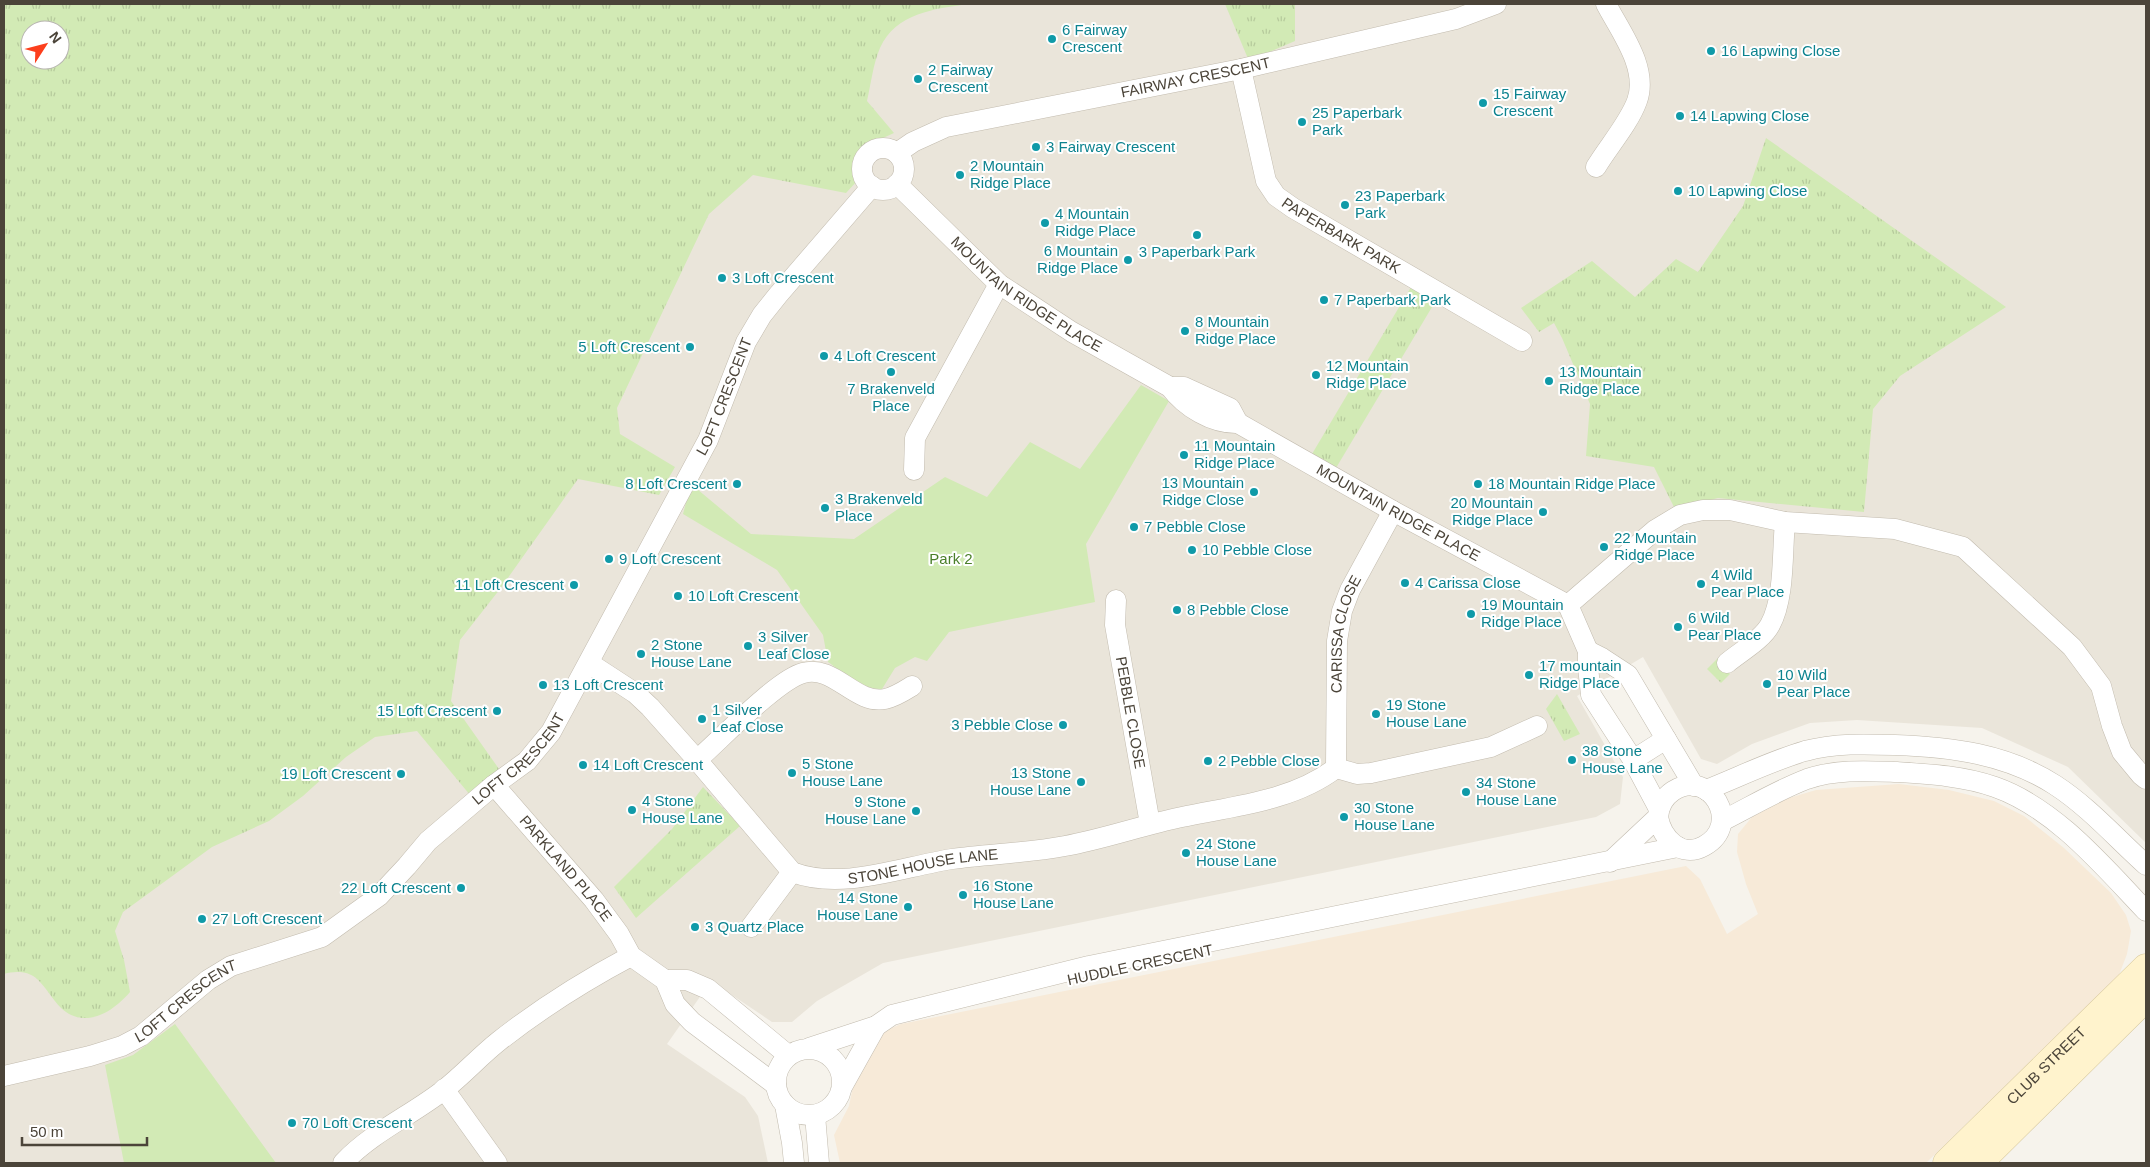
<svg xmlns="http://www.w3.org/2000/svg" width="2150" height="1167" font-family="Helvetica,sans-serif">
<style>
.residential{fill:#eae5da}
.commercial{fill:#f7ead8}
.grass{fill:url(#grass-tufts);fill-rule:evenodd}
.park{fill:#d2eab5}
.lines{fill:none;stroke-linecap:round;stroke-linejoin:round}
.street-casing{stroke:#c2bbae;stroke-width:21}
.secondary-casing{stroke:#d6c79b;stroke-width:29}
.street{stroke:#fff;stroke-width:20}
.secondary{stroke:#fff3cd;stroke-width:28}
.culture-dot{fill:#0f9aa8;stroke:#fff;stroke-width:2}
.labels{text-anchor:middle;stroke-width:4;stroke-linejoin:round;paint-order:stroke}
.culture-label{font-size:15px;fill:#0d838f;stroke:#fff;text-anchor:start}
.street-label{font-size:15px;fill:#4b4439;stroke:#fff}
.park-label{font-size:15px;fill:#4a7f2a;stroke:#fff}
</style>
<defs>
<pattern id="grass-tufts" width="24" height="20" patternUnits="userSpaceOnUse" patternTransform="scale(1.25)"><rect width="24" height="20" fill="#d2eab5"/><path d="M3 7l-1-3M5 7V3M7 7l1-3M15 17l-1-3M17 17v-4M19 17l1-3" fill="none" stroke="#b6ca9c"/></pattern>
</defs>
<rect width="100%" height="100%" fill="#f6f3ec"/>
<path class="residential" d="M 828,4 L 2146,4 L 2146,843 L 2068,767 L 1982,728 L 1857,720 L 1810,723 L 1752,744 L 1717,764 L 1701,759 L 1643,657 L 1577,696 L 1623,777 L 1620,804 L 1596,817 L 883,963 L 817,1001 L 792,1022 L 772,1022 L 711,981 L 667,1044 L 745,1097 L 758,1116 L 768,1163 L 4,1163 L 4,916 Z"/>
<path class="commercial" d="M 1899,784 L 1949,790 L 1994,801 L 2024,816 L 2064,848 L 2111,893 L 2126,915 L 2131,931 L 2127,954 L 2119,975 L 1926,1163 L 840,1163 L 834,1135 L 849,1106 L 857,1067 L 878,1034 L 901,1024 L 1686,866 L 1700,879 L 1727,934 L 1758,914 L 1746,884 L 1737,852 L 1738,834 L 1752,817 L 1782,800 L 1816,790 Z"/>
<g class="grass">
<path d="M 4,4 L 968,4 C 934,9 896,13 880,48 C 873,64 871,84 867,101 L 894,133 L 859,149 L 858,180 L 846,193 L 753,175 L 709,214 L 617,408 L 620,434 L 675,467 L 659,495 L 578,479 L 500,589 L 460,640 L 451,701 L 499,769 L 470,795 L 417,731 L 375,737 L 346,757 L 303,796 L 269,821 L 212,847 L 123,912 L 115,931 L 124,960 L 130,992 C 113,1012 85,1030 61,1008 C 52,999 46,987 36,978 C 27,971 15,971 4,974 ZM 30,30 L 60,30 L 60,60 L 30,60 Z"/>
<path d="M 1225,4 L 1295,4 L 1295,41 L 1249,61 Z"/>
<path d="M 1766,138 L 2006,307 L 1900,376 L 1873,409 L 1864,512 L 1718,498 L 1675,509 L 1654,467 L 1586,456 L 1590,404 L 1562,338 L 1554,323 L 1539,332 L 1521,308 L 1592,261 L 1635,297 L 1676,259 L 1698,272 L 1743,206 Z"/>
<path d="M 1411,287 L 1435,302 L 1336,468 L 1312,454 Z"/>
<path d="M 1718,658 L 1730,674 L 1721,683 L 1707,669 Z"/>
<path d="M 1557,694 L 1580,734 L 1564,741 L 1546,709 Z"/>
<path d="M 703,787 L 740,826 L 636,918 L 614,887 L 672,829 Z"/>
</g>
<g class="park">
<path d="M 1141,385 L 1169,401 L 1086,544 L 1095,602 L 949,632 L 927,661 L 915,657 L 895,668 L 882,689 C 862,690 844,673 828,662 L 823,635 L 777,570 L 683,514 L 691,484 L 751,534 L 854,539 L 945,477 L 987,497 L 1030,442 L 1080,469 Z"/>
<path d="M 175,1024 L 276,1163 L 124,1163 L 105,1065 L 133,1055 Z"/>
</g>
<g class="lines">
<g class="street-casing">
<g id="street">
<path id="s1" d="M 1241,69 L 1266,181 L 1276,196 L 1293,208 L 1522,341"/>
<circle cx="883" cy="169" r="21"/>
<path id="s2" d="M 897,153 L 913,142 L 946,127 L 1241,69 L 1456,19 L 1496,4"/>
<path d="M 1596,167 C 1608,147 1629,123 1637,101 C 1649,68 1620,31 1606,4"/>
<path id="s3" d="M 897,184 L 999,284 L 1072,332 L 1170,387 C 1185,407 1212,424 1238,423 L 1393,511 L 1568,605 L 1588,651 L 1588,667 L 1591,695 L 1633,760 L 1659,809"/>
<path d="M 1170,387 L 1184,387 L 1230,408 L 1238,423"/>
<path d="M 914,470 L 915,438 L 999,284"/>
<path id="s4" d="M 1116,600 L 1115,625 L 1150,824"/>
<path d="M 1568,605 L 1655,530 L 1680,515 L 1703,510 L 1730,510 L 1785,522 L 1895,529 L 1963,547 L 2072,647 L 2101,686 L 2112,726 L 2122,752 L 2141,775 L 2146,779"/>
<path d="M 1588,651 L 1602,658 L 1628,675 L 1694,786"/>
<path id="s5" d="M 589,663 L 635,693 L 650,707 L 697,760 L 792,872 C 842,891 901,867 952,859 C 989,854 1028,853 1065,846 C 1104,839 1143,825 1182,817 C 1234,806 1293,801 1336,768"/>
<path d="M 1727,663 C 1740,652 1762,640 1770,625 C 1785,598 1782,552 1785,522"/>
<path d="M 697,760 C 720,740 777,680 803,673 C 834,664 855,705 885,699 C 895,697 904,691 912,686"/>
<path d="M 1633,760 L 1666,739"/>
<path id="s6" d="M 1336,768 L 1337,641 L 1342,611 L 1350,590 L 1393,511"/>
<path d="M 1336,768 L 1357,774 L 1371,773 L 1491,747 L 1537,726"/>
<path id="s7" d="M 494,785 L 594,900 L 619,934 L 631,956 L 665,980"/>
<path d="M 1706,790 C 1739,777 1771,761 1805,751 C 1835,743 1865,744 1895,745 C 1952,747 2007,754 2055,785 C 2089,807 2116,838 2146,865"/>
<path d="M 1722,821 C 1750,807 1778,790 1807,779 C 1836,769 1868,771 1897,772 C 1929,774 1964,776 1995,787 C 2055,808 2103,866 2146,911"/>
<path d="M 1610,862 L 1658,817 C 1659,806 1664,797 1673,791 C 1709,767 1744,824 1704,846 C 1681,859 1662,838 1658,817"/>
<path d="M 751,927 L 792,872"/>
<path d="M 665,980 L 675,1004 L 692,1022 L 776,1085"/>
<path d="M 665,980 L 687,980 L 708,989 L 788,1055"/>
<path d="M 809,1048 L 876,1026 L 892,1015 L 1089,966 L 1678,847"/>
<circle cx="809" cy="1082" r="33"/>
<path id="s8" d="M 4,1076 L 90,1056 L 122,1046 L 141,1036 L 208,980 L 231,966 L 322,937 L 379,896 L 407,866 L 428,841 L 494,785 L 527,761 L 551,732 L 708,440 L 746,342 L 762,315 L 778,295 L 872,186"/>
<path d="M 843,1085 L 876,1026"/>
<path d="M 444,1089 L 497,1163"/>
<path d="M 785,1105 L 792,1143 L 794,1163"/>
<path d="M 815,1115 L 819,1163"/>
<path d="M 343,1163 C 372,1132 412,1115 445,1089 C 464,1074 480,1056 499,1041 C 541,1008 584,981 631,956"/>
</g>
</g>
<g class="secondary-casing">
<g id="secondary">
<path id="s9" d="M 1947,1163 L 2146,968"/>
<path d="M 1978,1163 L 2146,997"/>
</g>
</g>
<use href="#street" class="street"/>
<use href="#secondary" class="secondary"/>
</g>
<g class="culture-dot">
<circle cx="1052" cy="39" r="5"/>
<circle cx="1711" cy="51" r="5"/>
<circle cx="918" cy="79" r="5"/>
<circle cx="1483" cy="103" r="5"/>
<circle cx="1680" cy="116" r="5"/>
<circle cx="1302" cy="122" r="5"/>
<circle cx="1036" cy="147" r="5"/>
<circle cx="960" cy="175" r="5"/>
<circle cx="1678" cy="191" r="5"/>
<circle cx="1345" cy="205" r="5"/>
<circle cx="1045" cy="223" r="5"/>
<circle cx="1197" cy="235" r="5"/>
<circle cx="1128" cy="260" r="5"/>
<circle cx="722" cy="278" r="5"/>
<circle cx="1324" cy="300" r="5"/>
<circle cx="1185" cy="331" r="5"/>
<circle cx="690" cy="347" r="5"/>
<circle cx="824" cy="356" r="5"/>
<circle cx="891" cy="372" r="5"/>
<circle cx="1316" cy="375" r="5"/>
<circle cx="1549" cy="381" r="5"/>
<circle cx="1184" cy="455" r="5"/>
<circle cx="737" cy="484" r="5"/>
<circle cx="1478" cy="484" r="5"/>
<circle cx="1254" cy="492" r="5"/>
<circle cx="825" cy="508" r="5"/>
<circle cx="1543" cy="512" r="5"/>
<circle cx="1134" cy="527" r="5"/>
<circle cx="1604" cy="547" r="5"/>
<circle cx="1192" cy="550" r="5"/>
<circle cx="609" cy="559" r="5"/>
<circle cx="1405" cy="583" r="5"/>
<circle cx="1701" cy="584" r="5"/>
<circle cx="574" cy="585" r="5"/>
<circle cx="678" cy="596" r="5"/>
<circle cx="1177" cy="610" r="5"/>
<circle cx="1471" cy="614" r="5"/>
<circle cx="1678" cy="627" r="5"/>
<circle cx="748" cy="646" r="5"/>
<circle cx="641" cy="654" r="5"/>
<circle cx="1529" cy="675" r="5"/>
<circle cx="1767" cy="684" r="5"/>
<circle cx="543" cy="685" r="5"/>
<circle cx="497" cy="711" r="5"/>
<circle cx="1376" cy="714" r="5"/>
<circle cx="702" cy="719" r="5"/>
<circle cx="1063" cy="725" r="5"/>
<circle cx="1572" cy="760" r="5"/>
<circle cx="1208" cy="761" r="5"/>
<circle cx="583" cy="765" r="5"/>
<circle cx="792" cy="773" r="5"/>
<circle cx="401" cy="774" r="5"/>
<circle cx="1081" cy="782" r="5"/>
<circle cx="1466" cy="792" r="5"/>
<circle cx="632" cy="810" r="5"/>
<circle cx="916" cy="811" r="5"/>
<circle cx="1344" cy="817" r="5"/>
<circle cx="1186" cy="853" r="5"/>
<circle cx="461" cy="888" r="5"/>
<circle cx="963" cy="895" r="5"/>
<circle cx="908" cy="907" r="5"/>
<circle cx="202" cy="919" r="5"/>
<circle cx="695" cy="927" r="5"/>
<circle cx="292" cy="1123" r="5"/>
</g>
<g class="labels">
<g class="culture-label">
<text x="1062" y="35">6 Fairway<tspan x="1062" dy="17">Crescent</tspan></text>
<text x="1721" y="56">16 Lapwing Close</text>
<text x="928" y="75">2 Fairway<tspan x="928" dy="17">Crescent</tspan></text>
<text x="1493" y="99">15 Fairway<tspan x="1493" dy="17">Crescent</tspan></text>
<text x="1312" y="118">25 Paperbark<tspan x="1312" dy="17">Park</tspan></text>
<text x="1690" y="121">14 Lapwing Close</text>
<text x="1046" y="152">3 Fairway Crescent</text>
<text x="970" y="171">2 Mountain<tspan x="970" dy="17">Ridge Place</tspan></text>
<text x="1688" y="196">10 Lapwing Close</text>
<text x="1355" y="201">23 Paperbark<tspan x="1355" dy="17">Park</tspan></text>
<text x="1055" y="219">4 Mountain<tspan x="1055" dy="17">Ridge Place</tspan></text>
<text x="1118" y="256" text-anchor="end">6 Mountain<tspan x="1118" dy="17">Ridge Place</tspan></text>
<text x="1197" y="257" text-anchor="middle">3 Paperbark Park</text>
<text x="732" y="283">3 Loft Crescent</text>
<text x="1334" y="305">7 Paperbark Park</text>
<text x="1195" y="327">8 Mountain<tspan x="1195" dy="17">Ridge Place</tspan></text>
<text x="680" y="352" text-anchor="end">5 Loft Crescent</text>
<text x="834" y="361">4 Loft Crescent</text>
<text x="1326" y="371">12 Mountain<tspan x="1326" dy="17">Ridge Place</tspan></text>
<text x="1559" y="377">13 Mountain<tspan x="1559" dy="17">Ridge Place</tspan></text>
<text x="891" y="394" text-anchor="middle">7 Brakenveld<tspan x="891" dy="17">Place</tspan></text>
<text x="1194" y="451">11 Mountain<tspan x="1194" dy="17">Ridge Place</tspan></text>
<text x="1244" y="488" text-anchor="end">13 Mountain<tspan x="1244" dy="17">Ridge Close</tspan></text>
<text x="727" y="489" text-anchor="end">8 Loft Crescent</text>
<text x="1488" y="489">18 Mountain Ridge Place</text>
<text x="835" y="504">3 Brakenveld<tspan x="835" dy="17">Place</tspan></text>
<text x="1533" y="508" text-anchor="end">20 Mountain<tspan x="1533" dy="17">Ridge Place</tspan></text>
<text x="1144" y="532">7 Pebble Close</text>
<text x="1614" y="543">22 Mountain<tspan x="1614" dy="17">Ridge Place</tspan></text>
<text x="1202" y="555">10 Pebble Close</text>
<text x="619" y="564">9 Loft Crescent</text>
<text x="1711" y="580">4 Wild<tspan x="1711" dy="17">Pear Place</tspan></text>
<text x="1415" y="588">4 Carissa Close</text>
<text x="564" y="590" text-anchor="end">11 Loft Crescent</text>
<text x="688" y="601">10 Loft Crescent</text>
<text x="1481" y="610">19 Mountain<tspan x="1481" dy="17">Ridge Place</tspan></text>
<text x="1187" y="615">8 Pebble Close</text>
<text x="1688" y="623">6 Wild<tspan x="1688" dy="17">Pear Place</tspan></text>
<text x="758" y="642">3 Silver<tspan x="758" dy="17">Leaf Close</tspan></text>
<text x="651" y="650">2 Stone<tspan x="651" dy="17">House Lane</tspan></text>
<text x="1539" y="671">17 mountain<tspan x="1539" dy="17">Ridge Place</tspan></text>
<text x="1777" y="680">10 Wild<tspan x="1777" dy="17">Pear Place</tspan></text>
<text x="553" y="690">13 Loft Crescent</text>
<text x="1386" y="710">19 Stone<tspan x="1386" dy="17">House Lane</tspan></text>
<text x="712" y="715">1 Silver<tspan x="712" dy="17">Leaf Close</tspan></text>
<text x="487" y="716" text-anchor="end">15 Loft Crescent</text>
<text x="1053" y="730" text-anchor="end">3 Pebble Close</text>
<text x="1582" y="756">38 Stone<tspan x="1582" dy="17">House Lane</tspan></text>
<text x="1218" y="766">2 Pebble Close</text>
<text x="802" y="769">5 Stone<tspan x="802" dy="17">House Lane</tspan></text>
<text x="593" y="770">14 Loft Crescent</text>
<text x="1071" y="778" text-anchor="end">13 Stone<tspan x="1071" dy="17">House Lane</tspan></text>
<text x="391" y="779" text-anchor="end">19 Loft Crescent</text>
<text x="1476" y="788">34 Stone<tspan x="1476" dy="17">House Lane</tspan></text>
<text x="642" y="806">4 Stone<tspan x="642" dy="17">House Lane</tspan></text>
<text x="906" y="807" text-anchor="end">9 Stone<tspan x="906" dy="17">House Lane</tspan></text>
<text x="1354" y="813">30 Stone<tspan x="1354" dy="17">House Lane</tspan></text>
<text x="1196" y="849">24 Stone<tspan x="1196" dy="17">House Lane</tspan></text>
<text x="973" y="891">16 Stone<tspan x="973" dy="17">House Lane</tspan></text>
<text x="451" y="893" text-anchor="end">22 Loft Crescent</text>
<text x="898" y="903" text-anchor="end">14 Stone<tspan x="898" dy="17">House Lane</tspan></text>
<text x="212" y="924">27 Loft Crescent</text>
<text x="705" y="932">3 Quartz Place</text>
<text x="302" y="1128">70 Loft Crescent</text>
</g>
<g class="street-label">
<text dy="5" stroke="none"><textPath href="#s2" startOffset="310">FAIRWAY CRESCENT</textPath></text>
<text dy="5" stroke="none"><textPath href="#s1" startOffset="209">PAPERBARK PARK</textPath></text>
<text dy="5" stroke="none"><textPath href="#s3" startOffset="171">MOUNTAIN RIDGE PLACE</textPath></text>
<text dy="5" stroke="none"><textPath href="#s8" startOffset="1040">LOFT CRESCENT</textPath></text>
<text dy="5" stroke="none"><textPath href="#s3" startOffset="606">MOUNTAIN RIDGE PLACE</textPath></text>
<text dy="5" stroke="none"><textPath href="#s6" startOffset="135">CARISSA CLOSE</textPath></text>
<text dy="5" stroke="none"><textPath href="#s4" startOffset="114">PEBBLE CLOSE</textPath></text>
<text dy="5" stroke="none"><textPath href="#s8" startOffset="620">LOFT CRESCENT</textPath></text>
<text dy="5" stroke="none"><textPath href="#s5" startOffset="426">STONE HOUSE LANE</textPath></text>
<text dy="5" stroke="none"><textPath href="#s7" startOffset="110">PARKLAND PLACE</textPath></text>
<text transform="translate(1140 965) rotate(-12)" y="5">HUDDLE CRESCENT</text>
<text dy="5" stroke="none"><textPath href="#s8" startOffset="200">LOFT CRESCENT</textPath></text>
<text dy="5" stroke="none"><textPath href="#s9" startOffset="139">CLUB STREET</textPath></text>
</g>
<g class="park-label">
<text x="951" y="564">Park 2</text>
</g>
</g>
<rect width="2150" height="1167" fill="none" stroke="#4b4439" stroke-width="10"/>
<g transform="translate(45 45) rotate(54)"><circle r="24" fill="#ffffff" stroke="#b7b4b0"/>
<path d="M0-4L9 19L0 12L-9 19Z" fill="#fc3f1d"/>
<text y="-8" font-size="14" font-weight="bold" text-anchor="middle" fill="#4b4439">N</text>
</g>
<path d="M22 1137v8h125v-8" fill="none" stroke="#4b4439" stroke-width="2.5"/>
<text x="30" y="1137" font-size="15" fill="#4b4439" stroke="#ffffff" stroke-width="4" paint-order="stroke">50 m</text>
</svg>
